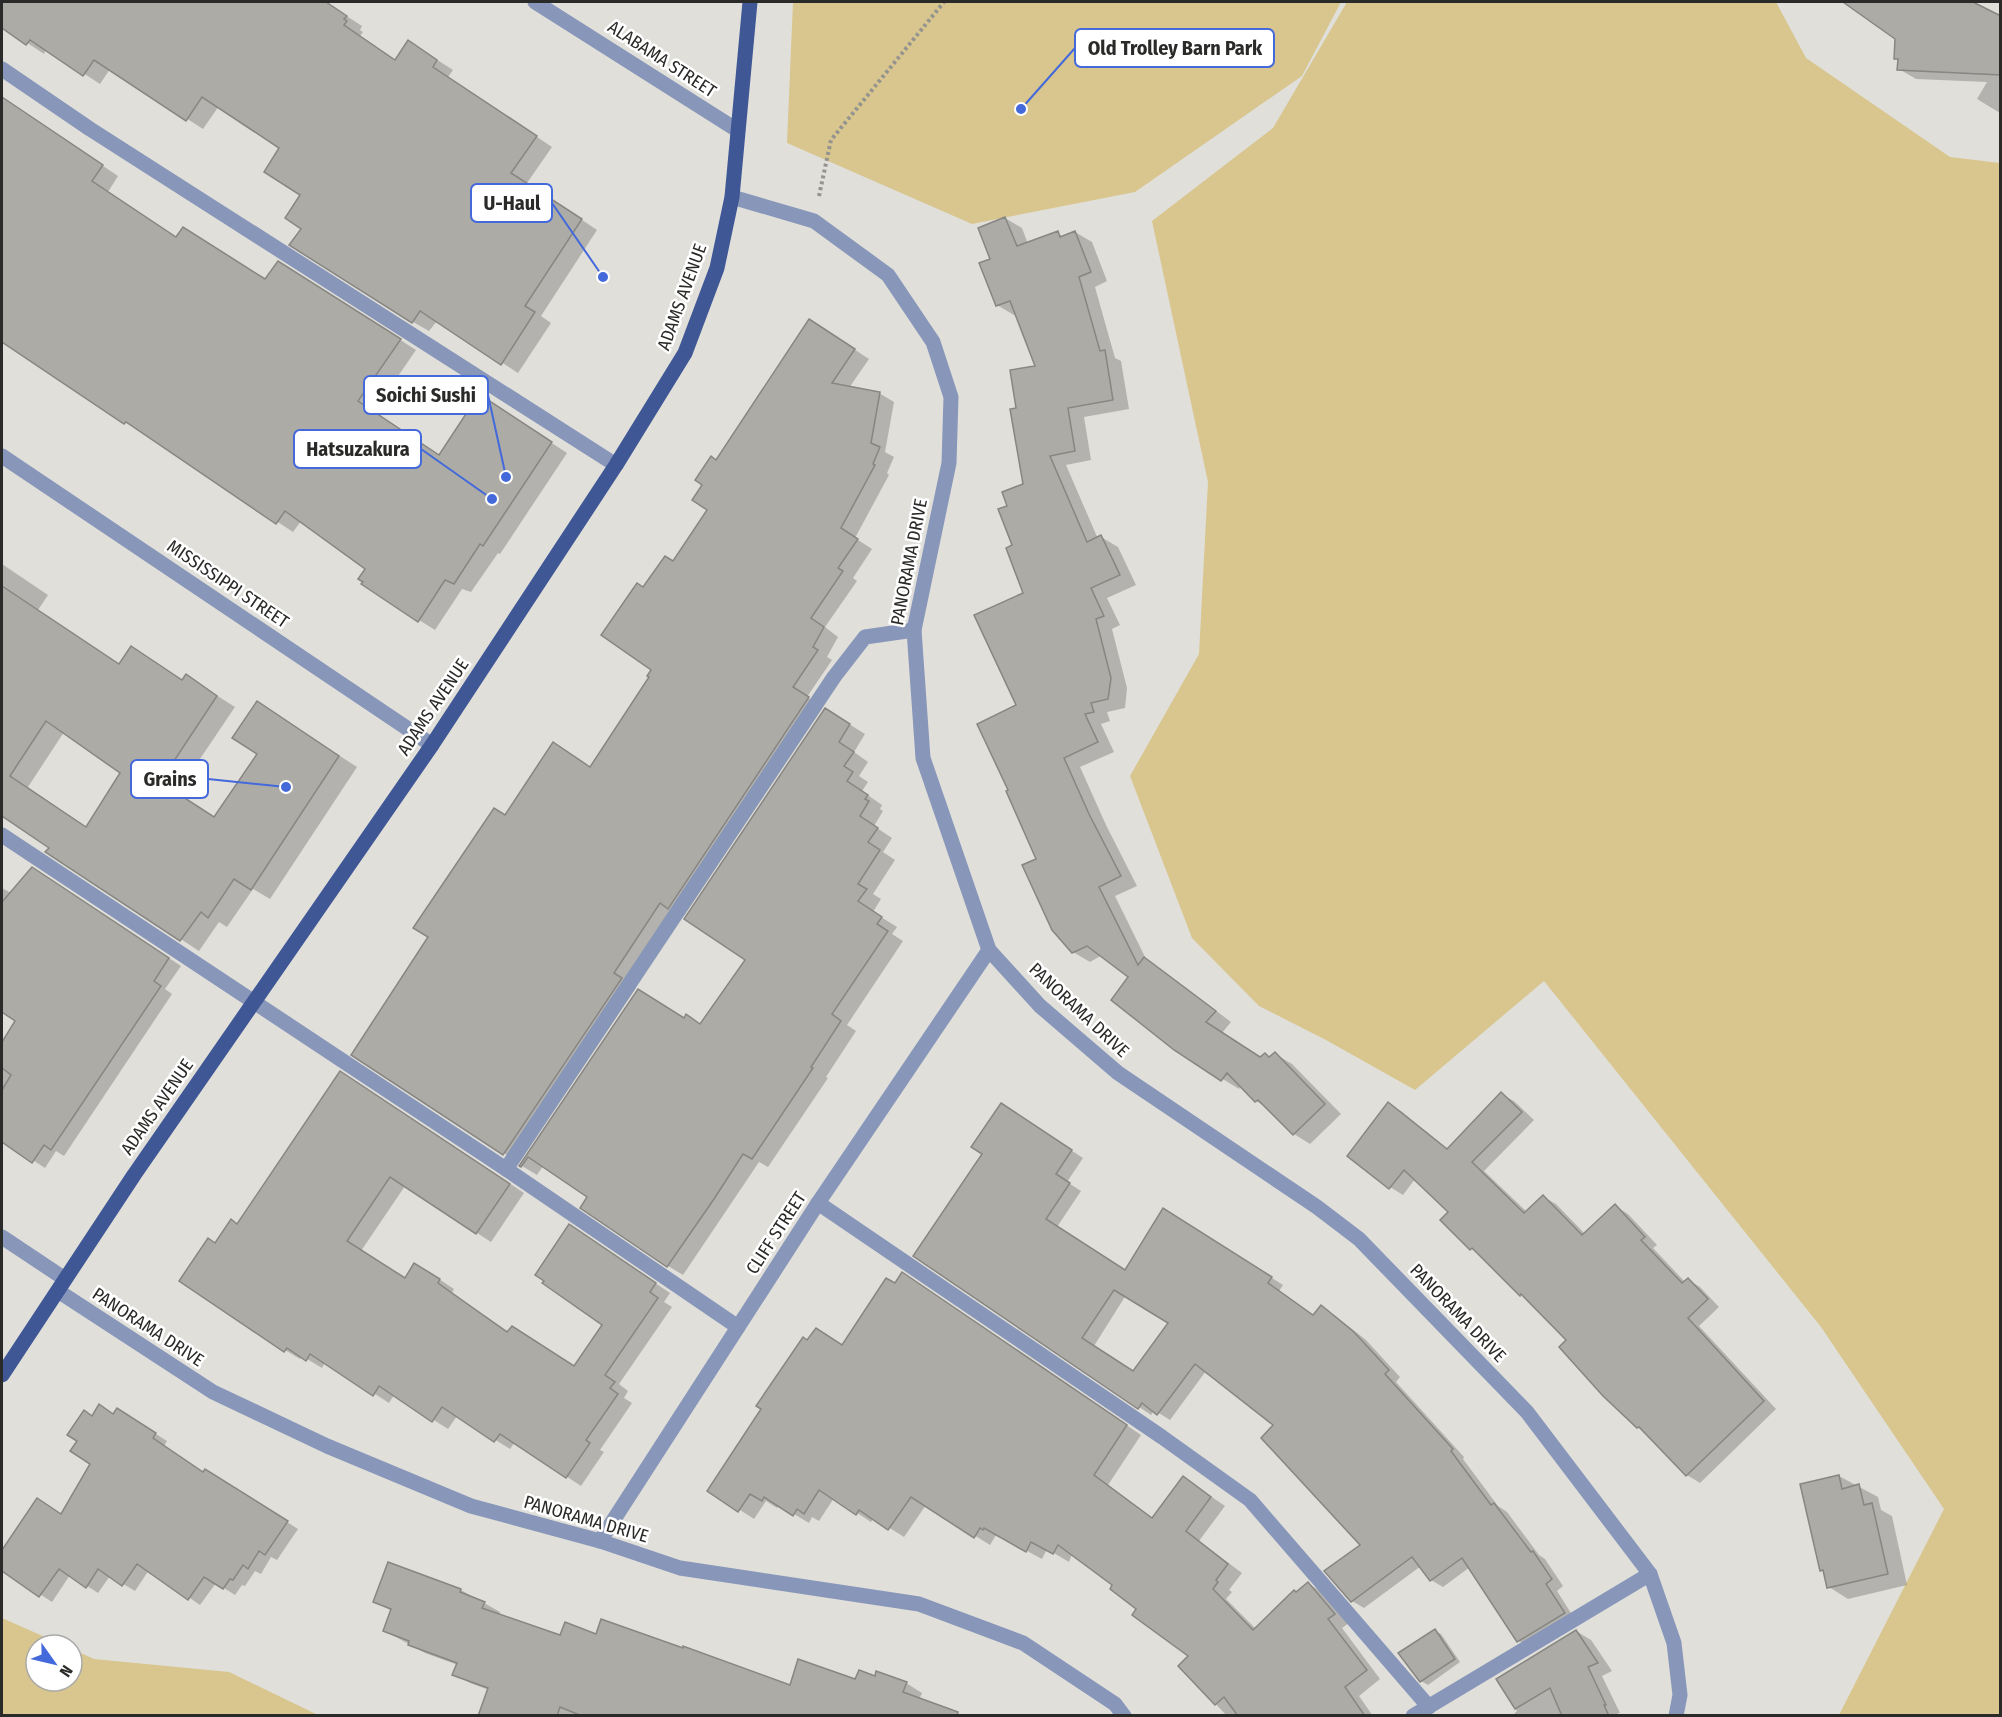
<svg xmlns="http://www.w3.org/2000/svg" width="2002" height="1717" font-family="'Fira Sans Condensed',sans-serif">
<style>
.green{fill:#d8c68e}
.shadow{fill:#0003;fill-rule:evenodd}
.building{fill:#acaba6;stroke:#878682;stroke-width:1.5;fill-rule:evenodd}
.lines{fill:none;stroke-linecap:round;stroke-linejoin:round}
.path{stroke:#949390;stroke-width:4;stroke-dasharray:3 3;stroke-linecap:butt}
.minor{stroke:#8796b9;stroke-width:15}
.major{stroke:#405795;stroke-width:15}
.labels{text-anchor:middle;stroke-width:5;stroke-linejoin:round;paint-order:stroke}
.street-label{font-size:18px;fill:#2a2a28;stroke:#fff}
.leader{fill:none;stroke:#4369db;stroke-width:2}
.callout-dot{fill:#4369db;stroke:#fff;stroke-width:2}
.callout{fill:#fff;stroke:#4369db;stroke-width:2}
.callout-label{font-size:20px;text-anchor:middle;font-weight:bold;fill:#2a2a28}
</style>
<rect width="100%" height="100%" fill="#e0dfda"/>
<g class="green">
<path d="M 793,2 L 1341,2 L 1302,76 L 1135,192 L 972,224 L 787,143 Z"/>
<path d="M 1347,2 L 1776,2 L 1806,58 L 1950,157 L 2000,163 L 2000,1715 L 1839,1715 L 1944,1509 L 1821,1327 L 1544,981 L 1415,1090 L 1326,1040 L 1259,1006 L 1192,938 L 1130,776 L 1199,654 L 1208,482 L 1152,221 L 1273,128 Z"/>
<path d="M 2,1618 L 63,1645 L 36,1645 L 36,1681 L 72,1681 L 72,1649 L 94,1659 L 229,1672 L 318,1715 L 2,1715 Z"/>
</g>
<g class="shadow">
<path d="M 2,2 L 325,2 L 362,26 L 360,30 L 363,32 L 360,36 L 396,61 L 409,42 L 425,52 L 453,70 L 448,77 L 552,147 L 527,183 L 597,230 L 541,316 L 551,323 L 518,373 L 437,321 L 429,331 L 413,322 L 303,228 L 302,195 L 281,148 L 219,106 L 203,129 L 110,69 L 100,84 L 46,49 L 44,54 L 2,26 Z"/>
<path d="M 1856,2 L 1970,2 L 2000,18 L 2000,113 L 1977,99 L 1987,82 L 1916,79 L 1899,69 L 1899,61 L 1896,58 L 1896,38 L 1853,7 Z"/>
<path d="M 2,98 L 118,176 L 108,192 L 177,238 L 266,280 L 295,272 L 416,350 L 374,411 L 440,456 L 480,396 L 567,453 L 500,554 L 498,553 L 471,592 L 462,589 L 435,630 L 419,620 L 367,569 L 301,521 L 293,532 L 125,422 L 25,338 L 2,322 Z"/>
<path d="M 1005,218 L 1022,228 L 1028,244 L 1057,233 L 1064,237 L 1075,232 L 1092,242 L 1107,281 L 1095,287 L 1115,358 L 1121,361 L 1129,409 L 1084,417 L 1091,460 L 1066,465 L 1098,539 L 1101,537 L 1118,547 L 1136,585 L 1107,598 L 1120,625 L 1112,629 L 1127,688 L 1125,708 L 1107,712 L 1110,721 L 1101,724 L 1114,752 L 1080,767 L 1106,825 L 1137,886 L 1115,896 L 1147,961 L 1161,969 L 1231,1022 L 1222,1033 L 1261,1058 L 1271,1058 L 1275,1054 L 1292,1064 L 1341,1114 L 1310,1144 L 1294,1134 L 1268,1108 L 1256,1101 L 1241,1085 L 1239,1089 L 1174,1049 L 1130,977 L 1102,955 L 1090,962 L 1073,952 L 1038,859 L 1018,706 L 1025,594 L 1014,546 L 1009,507 L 1024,485 L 1018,409 L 1037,367 L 1016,314 L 1014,315 L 997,305 L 992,260 Z"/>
<path d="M 825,330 L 869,359 L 849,388 L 879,393 L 894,402 L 885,452 L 894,457 L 887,473 L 889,475 L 855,538 L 872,549 L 853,578 L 857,581 L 825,627 L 838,637 L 827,657 L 832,660 L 807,697 L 823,707 L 684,916 L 675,911 L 628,983 L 636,988 L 519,1163 L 353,1054 L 506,816 L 591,768 L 651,677 L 653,669 L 644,589 L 674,563 L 710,510 L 717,462 Z"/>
<path d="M 2,564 L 48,595 L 38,610 L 120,665 L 132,648 L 183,681 L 186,676 L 235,707 L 177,793 L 215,818 L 259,754 L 258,703 L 357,767 L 270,899 L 253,889 L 227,927 L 219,922 L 199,951 L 48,852 L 51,848 L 2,810 ZM 64,732 L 122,773 L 87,828 L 28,787 Z"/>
<path d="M 841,719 L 865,734 L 854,752 L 868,762 L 859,776 L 868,782 L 862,791 L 882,805 L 880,809 L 883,811 L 874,826 L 892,838 L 883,852 L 895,860 L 873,894 L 881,899 L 873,912 L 897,927 L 892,934 L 903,941 L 847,1025 L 856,1031 L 826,1077 L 828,1078 L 768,1167 L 759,1162 L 683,1275 L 668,1266 L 589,1197 L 543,1166 L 537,1175 L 522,1166 L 638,991 L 685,1020 L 701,1025 L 747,959 Z"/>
<path d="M 45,876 L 181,966 L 165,989 L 172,994 L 64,1156 L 56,1151 L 45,1168 L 2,1140 L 2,1044 L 17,1020 L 2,1010 L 2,888 L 11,893 Z"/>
<path d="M 356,1081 L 524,1193 L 491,1242 L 405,1186 L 361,1251 L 406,1279 L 430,1273 L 454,1289 L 452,1293 L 509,1332 L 575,1368 L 604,1324 L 570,1226 L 670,1293 L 664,1302 L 672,1307 L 619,1384 L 628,1391 L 624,1398 L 632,1403 L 600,1450 L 604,1452 L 581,1486 L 515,1442 L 510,1449 L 457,1416 L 448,1429 L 394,1395 L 389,1403 L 325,1362 L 322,1368 L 302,1356 L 300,1359 L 285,1350 L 216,1244 L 238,1225 Z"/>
<path d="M 1501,1094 L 1514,1101 L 1534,1120 L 1484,1171 L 1527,1212 L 1543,1197 L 1556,1204 L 1585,1234 L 1615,1206 L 1628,1214 L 1657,1245 L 1653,1248 L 1685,1282 L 1688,1280 L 1700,1287 L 1719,1307 L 1699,1326 L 1776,1409 L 1700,1483 L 1687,1475 L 1645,1432 L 1638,1427 L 1568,1340 L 1481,1254 L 1471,1249 L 1450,1212 L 1415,1179 L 1403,1195 L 1390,1187 L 1388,1104 L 1401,1111 L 1448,1149 Z"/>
<path d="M 1013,1112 L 1083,1158 L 1067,1182 L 1081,1191 L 1057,1227 L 1126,1272 L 1175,1217 L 1283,1285 L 1279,1291 L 1314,1316 L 1321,1307 L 1333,1314 L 1366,1340 L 1400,1377 L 1396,1382 L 1464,1457 L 1463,1459 L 1498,1506 L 1507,1512 L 1539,1555 L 1545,1559 L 1563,1586 L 1557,1591 L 1576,1621 L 1531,1648 L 1519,1641 L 1470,1567 L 1443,1587 L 1431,1580 L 1421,1566 L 1364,1608 L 1352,1601 L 1362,1545 L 1275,1425 L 1206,1371 L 1170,1420 L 1154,1410 L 1151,1415 L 915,1256 ZM 1126,1295 L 1170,1322 L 1134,1372 L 1094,1346 Z"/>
<path d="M 917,1283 L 1141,1435 L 1108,1485 L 1154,1519 L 1184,1478 L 1225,1506 L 1199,1541 L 1242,1573 L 1229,1590 L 1232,1592 L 1226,1599 L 1256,1629 L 1309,1584 L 1323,1593 L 1349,1623 L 1342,1628 L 1380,1679 L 1359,1696 L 1373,1716 L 1227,1716 L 1180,1666 L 1190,1656 L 1114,1585 L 1072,1554 L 1069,1562 L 1047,1549 L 1042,1559 L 999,1536 L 998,1537 L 996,1535 L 990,1545 L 926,1505 L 904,1537 L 874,1518 L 871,1522 L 834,1498 L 819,1521 L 812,1517 L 809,1523 L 779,1505 L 777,1508 L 766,1501 L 754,1519 L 709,1490 L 808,1342 L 843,1346 L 895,1285 Z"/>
<path d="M 114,1415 L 129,1417 L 167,1441 L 164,1446 L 204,1473 L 217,1478 L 298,1529 L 277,1560 L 271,1557 L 261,1574 L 255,1571 L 245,1586 L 242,1585 L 235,1595 L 216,1583 L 200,1605 L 149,1570 L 135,1591 L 110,1576 L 98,1593 L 70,1575 L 52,1602 L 2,1569 L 2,1562 L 7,1554 L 62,1515 L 92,1464 L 93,1417 Z"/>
<path d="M 1839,1476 L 1878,1497 L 1881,1510 L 1892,1516 L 1907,1585 L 1848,1599 L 1829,1587 L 1825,1572 L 1821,1570 Z"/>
<path d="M 389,1563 L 461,1590 L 500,1612 L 499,1615 L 561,1637 L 597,1636 L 791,1687 L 856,1681 L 876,1678 L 906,1683 L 922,1693 L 919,1700 L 960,1716 L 480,1716 L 489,1690 L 470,1683 L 454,1674 L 458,1665 L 425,1653 L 385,1631 L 392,1611 L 375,1602 Z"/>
<path d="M 1435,1631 L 1441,1634 L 1460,1662 L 1428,1685 L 1421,1681 L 1401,1653 Z"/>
<path d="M 1576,1631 L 1591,1640 L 1612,1671 L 1602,1676 L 1620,1713 L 1618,1713 L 1619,1716 L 1512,1716 L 1517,1711 L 1498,1680 Z"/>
</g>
<g class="building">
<path d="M 2,2 L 326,2 L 347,16 L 344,19 L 347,21 L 344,25 L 395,60 L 408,40 L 437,60 L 433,67 L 537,136 L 511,173 L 582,219 L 525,306 L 535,312 L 501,365 L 420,311 L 412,323 L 289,245 L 301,229 L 285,218 L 300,195 L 264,172 L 279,148 L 202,97 L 186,121 L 94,60 L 83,76 L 30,40 L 26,45 L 2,28 Z"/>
<path d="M 1843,2 L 1973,2 L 2001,16 L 2001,75 L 1897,70 L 1898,59 L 1894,59 L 1895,39 Z"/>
<path d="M 2,97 L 103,165 L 92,181 L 176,237 L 183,227 L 265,279 L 278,261 L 401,339 L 358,401 L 439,455 L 479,394 L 552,442 L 483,546 L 480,544 L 454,584 L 445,580 L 418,622 L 361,584 L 363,582 L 358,579 L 365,569 L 285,511 L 276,524 L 126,422 L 124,424 L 2,342 Z"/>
<path d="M 1005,217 L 1017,246 L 1058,231 L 1060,237 L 1075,231 L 1091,272 L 1079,277 L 1100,351 L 1105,350 L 1113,400 L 1068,408 L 1075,451 L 1050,456 L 1087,542 L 1101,535 L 1120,575 L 1091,588 L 1104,616 L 1096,619 L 1111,678 L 1108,699 L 1091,703 L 1094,712 L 1085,714 L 1098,742 L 1064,758 L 1089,814 L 1121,876 L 1099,887 L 1138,965 L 1144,957 L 1216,1011 L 1206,1022 L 1260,1057 L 1265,1053 L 1269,1057 L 1275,1052 L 1325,1104 L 1293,1135 L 1258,1100 L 1255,1102 L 1227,1073 L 1221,1081 L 1174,1050 L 1111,1000 L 1128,977 L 1087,946 L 1072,953 L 1052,930 L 1022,865 L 1036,859 L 1006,791 L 1008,790 L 977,724 L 1016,705 L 974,615 L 1023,593 L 1006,548 L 1012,545 L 998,509 L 1007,506 L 1002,492 L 1023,484 L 1010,409 L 1016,408 L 1010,370 L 1035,366 L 1010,301 L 996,306 L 979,263 L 990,259 L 978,228 Z"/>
<path d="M 809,319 L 855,349 L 832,383 L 880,392 L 871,443 L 880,447 L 873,464 L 875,465 L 841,528 L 858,539 L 838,568 L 843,571 L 811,618 L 824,627 L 813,647 L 818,650 L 793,687 L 809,697 L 668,909 L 660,903 L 614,973 L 622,978 L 503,1155 L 351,1055 L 428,937 L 413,928 L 494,808 L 505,815 L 553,742 L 590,767 L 649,677 L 647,676 L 651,670 L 601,635 L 637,583 L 643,587 L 665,556 L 673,561 L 707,510 L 692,500 L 702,485 L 695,480 L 711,456 L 716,460 Z"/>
<path d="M 2,586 L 119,664 L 131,646 L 182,680 L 186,674 L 217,696 L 160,782 L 214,817 L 257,754 L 232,738 L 257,701 L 339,756 L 251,890 L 234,879 L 208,918 L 201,912 L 180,941 L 45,852 L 49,848 L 2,816 ZM 46,721 L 120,773 L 86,827 L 10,776 Z"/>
<path d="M 825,708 L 850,724 L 839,742 L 854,752 L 844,766 L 853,772 L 847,781 L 868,795 L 865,799 L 869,801 L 860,816 L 878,828 L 868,842 L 880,850 L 858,884 L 867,889 L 858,901 L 882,917 L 877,924 L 888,931 L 832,1014 L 841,1021 L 811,1067 L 813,1068 L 752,1159 L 743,1154 L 714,1199 L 667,1267 L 580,1208 L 587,1197 L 528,1157 L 521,1167 L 519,1166 L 638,989 L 684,1018 L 686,1014 L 700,1024 L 745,960 L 684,919 Z"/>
<path d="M 32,867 L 169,958 L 154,981 L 161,986 L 51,1150 L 44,1145 L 32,1163 L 2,1142 L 2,1090 L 11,1075 L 2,1068 L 2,1042 L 15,1021 L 2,1012 L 2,902 Z"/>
<path d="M 340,1071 L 510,1184 L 476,1234 L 390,1177 L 347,1241 L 405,1278 L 414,1263 L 440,1279 L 438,1283 L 507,1332 L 512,1326 L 574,1366 L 602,1325 L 542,1283 L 544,1281 L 535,1275 L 569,1224 L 656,1283 L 650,1292 L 658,1298 L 605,1375 L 615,1382 L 610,1388 L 618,1394 L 586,1440 L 590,1443 L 566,1478 L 500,1434 L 494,1442 L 442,1407 L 432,1422 L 379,1386 L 373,1396 L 310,1354 L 306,1361 L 287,1348 L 284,1352 L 179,1281 L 208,1238 L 215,1243 L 231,1219 L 237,1224 Z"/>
<path d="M 1501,1092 L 1522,1112 L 1472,1162 L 1524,1213 L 1543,1195 L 1582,1235 L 1615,1204 L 1645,1237 L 1641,1240 L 1682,1283 L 1688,1278 L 1708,1299 L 1688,1318 L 1764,1401 L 1686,1476 L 1639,1427 L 1637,1428 L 1603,1396 L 1559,1347 L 1566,1340 L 1521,1294 L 1520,1296 L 1472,1248 L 1470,1250 L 1440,1220 L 1448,1212 L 1404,1170 L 1389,1189 L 1347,1156 L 1388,1102 L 1447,1149 Z"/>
<path d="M 1001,1103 L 1072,1150 L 1056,1174 L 1070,1183 L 1046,1219 L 1125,1270 L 1163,1208 L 1272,1277 L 1268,1283 L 1313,1315 L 1321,1305 L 1354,1332 L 1389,1370 L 1385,1374 L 1453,1449 L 1451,1451 L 1491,1505 L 1494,1503 L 1531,1552 L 1533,1551 L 1552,1579 L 1546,1584 L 1565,1613 L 1517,1642 L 1462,1558 L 1430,1581 L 1412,1557 L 1351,1602 L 1324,1571 L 1360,1545 L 1261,1438 L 1273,1425 L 1195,1364 L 1157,1415 L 1142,1403 L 1138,1409 L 913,1256 L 982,1154 L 971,1147 ZM 1114,1290 L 1168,1323 L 1133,1371 L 1082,1338 Z"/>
<path d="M 902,1272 L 1127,1425 L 1094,1475 L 1152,1518 L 1183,1476 L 1211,1497 L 1186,1531 L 1228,1564 L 1216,1580 L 1218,1582 L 1213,1589 L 1253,1630 L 1294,1590 L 1296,1592 L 1308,1582 L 1335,1614 L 1328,1619 L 1367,1670 L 1345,1687 L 1365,1716 L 1238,1716 L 1224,1697 L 1215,1705 L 1178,1666 L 1188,1656 L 1132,1615 L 1136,1609 L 1110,1589 L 1112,1585 L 1058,1545 L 1053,1554 L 1031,1542 L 1026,1552 L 984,1528 L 983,1530 L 980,1528 L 974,1538 L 911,1497 L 888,1530 L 859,1510 L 856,1515 L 819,1490 L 804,1514 L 797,1509 L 793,1516 L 764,1497 L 762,1501 L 750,1494 L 738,1512 L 707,1491 L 761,1409 L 756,1406 L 803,1337 L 807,1340 L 816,1328 L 842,1345 L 886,1278 L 895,1283 Z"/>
<path d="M 99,1404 L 113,1414 L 117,1408 L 156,1433 L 153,1438 L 203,1472 L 205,1469 L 288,1521 L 265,1555 L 259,1551 L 248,1569 L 243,1565 L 233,1580 L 230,1579 L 223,1589 L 204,1577 L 188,1600 L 137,1564 L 122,1586 L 98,1569 L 86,1588 L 59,1569 L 39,1597 L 2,1571 L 2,1550 L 37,1498 L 61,1514 L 90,1464 L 70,1451 L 77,1441 L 67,1435 L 84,1410 L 92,1416 Z"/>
<path d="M 1839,1475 L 1842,1489 L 1859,1484 L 1864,1505 L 1872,1503 L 1888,1574 L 1827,1588 L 1823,1570 L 1820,1571 L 1800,1484 Z"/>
<path d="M 388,1562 L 461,1589 L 460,1592 L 485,1602 L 482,1608 L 560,1635 L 565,1622 L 596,1634 L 601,1619 L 683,1648 L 683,1646 L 790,1685 L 798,1659 L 855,1679 L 859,1670 L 875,1676 L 876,1671 L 907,1682 L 903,1692 L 958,1712 L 957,1716 L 582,1716 L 560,1707 L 557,1716 L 478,1716 L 488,1688 L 452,1675 L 457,1663 L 408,1645 L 409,1641 L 383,1631 L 391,1609 L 373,1602 Z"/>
<path d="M 1435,1629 L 1455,1659 L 1420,1682 L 1398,1653 Z"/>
<path d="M 1576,1630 L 1598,1663 L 1588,1667 L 1606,1705 L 1604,1705 L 1609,1716 L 1562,1716 L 1550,1688 L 1515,1709 L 1496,1679 Z"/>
</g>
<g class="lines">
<path class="path" d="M 819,196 L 831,140 L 944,2"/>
<g class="minor">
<path d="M 535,2 L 737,130"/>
<path d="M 2,69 L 90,129 L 616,465"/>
<path d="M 732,197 L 814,221 L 888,275 L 933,342 L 951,397 L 949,463 L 914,630 L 923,758 L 989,950 L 1040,1006 L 1118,1073 L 1317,1207 L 1359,1239 L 1527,1412 L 1650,1574 L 1674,1643 L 1680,1695 L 1676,1716"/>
<path d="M 2,456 L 432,745"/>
<path d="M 2,835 L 506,1169 L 738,1327"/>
<path d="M 506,1169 L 834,677 L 865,637 L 914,630"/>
<path d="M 818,1203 L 1162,1437 L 1250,1500 L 1429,1707"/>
<path d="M 2,1237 L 65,1279"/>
<path d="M 58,1291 L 213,1392 L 327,1446 L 471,1506 L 600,1541 L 680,1568 L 919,1604 L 1023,1643 L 1115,1704 L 1124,1716"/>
<path d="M 600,1541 L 818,1203 L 989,950"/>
<path d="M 1413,1716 L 1650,1574"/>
</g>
<path class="major" d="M 2,1375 L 134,1175 L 432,745 L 616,465 L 685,353 L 717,268 L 732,197 L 750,2"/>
</g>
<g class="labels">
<g class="street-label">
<text transform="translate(662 59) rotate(33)" y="6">ALABAMA STREET</text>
<text transform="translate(682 297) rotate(-70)" y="6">ADAMS AVENUE</text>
<text transform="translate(909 562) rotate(-79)" y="6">PANORAMA DRIVE</text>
<text transform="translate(228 584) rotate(34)" y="6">MISSISSIPPI STREET</text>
<text transform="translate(433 707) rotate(-56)" y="6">ADAMS AVENUE</text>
<text transform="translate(1079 1010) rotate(43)" y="6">PANORAMA DRIVE</text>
<text transform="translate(157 1107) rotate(-55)" y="6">ADAMS AVENUE</text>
<text transform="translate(776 1233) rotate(-57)" y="6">CLIFF STREET</text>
<text transform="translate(1458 1313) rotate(46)" y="6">PANORAMA DRIVE</text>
<text transform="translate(148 1327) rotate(33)" y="6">PANORAMA DRIVE</text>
<text transform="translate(586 1519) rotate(16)" y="6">PANORAMA DRIVE</text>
</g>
</g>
<path class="leader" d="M1021 109L1075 48M603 277L552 203M506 477L488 395M492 499L421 449M286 787L208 779"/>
<g class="callout-dot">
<circle cx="1021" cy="109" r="6"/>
<circle cx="603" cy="277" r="6"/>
<circle cx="506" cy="477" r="6"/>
<circle cx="492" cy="499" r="6"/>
<circle cx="286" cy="787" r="6"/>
</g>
<g class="callout">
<rect x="1075" y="29" width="199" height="38" rx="6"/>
<rect x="471" y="184" width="81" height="38" rx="6"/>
<rect x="364" y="376" width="124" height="38" rx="6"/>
<rect x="294" y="430" width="127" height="38" rx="6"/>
<rect x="131" y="760" width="77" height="38" rx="6"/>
</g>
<g class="callout-label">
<text x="1175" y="55">Old Trolley Barn Park</text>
<text x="512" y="210">U-Haul</text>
<text x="426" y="402">Soichi Sushi</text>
<text x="358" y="456">Hatsuzakura</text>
<text x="170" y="786">Grains</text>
</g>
<rect width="2002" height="1717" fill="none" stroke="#2a2a28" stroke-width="6"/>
<g transform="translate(54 1663) rotate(124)"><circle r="28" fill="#ffffff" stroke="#aaaaa9" stroke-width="1.5"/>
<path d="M0-4.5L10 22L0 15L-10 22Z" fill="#4369db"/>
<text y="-9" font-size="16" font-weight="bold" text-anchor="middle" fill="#2a2a28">N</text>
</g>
</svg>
